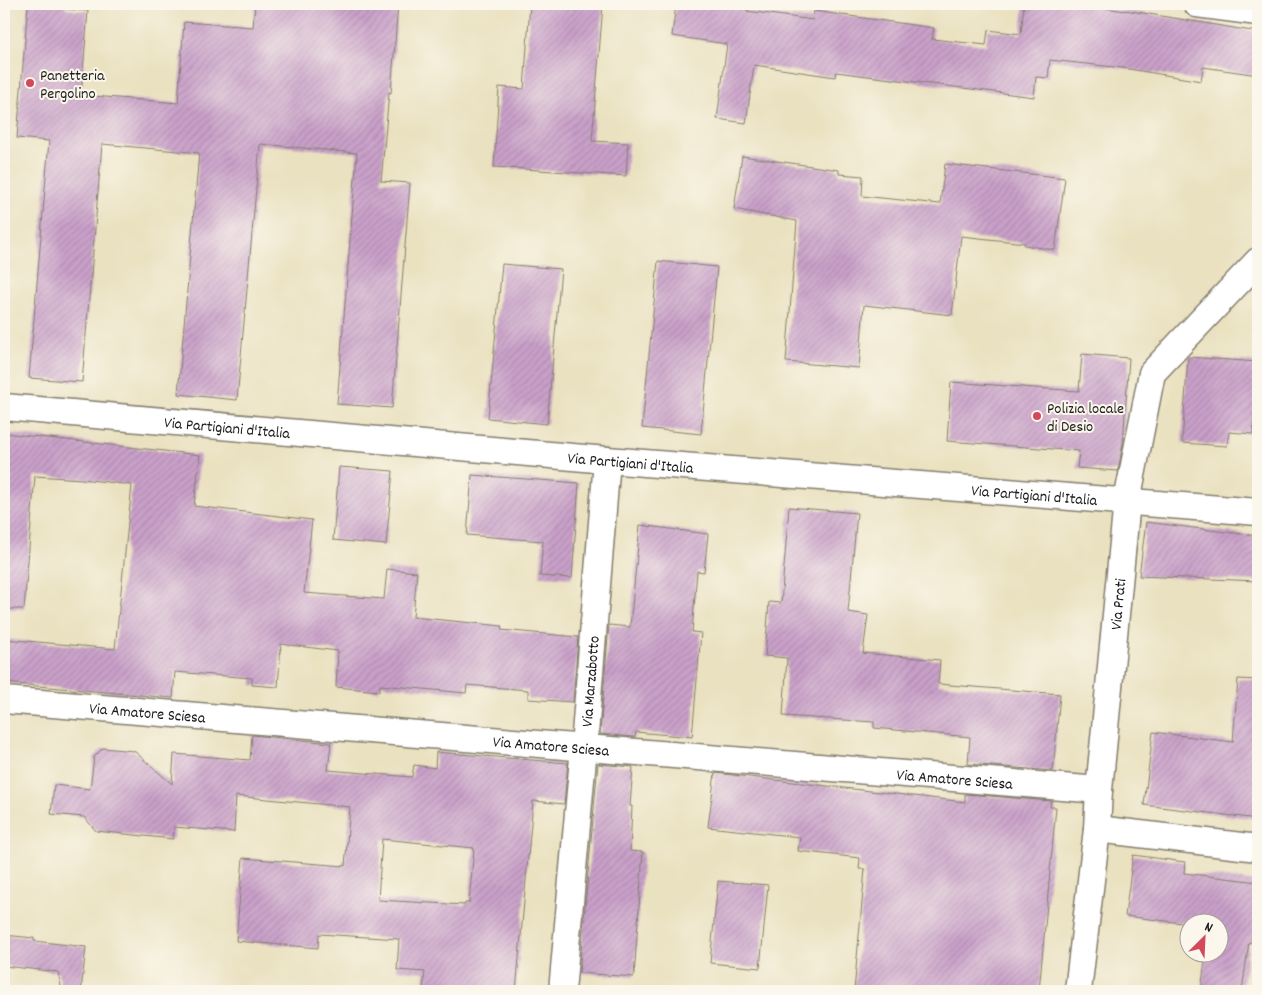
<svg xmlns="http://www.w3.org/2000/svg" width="1262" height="995" font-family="Dekko,sans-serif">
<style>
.building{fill:url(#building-hatch);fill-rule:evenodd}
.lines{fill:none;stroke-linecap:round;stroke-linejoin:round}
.minor-casing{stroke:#837e6e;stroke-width:29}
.minor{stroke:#fff;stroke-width:26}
.poi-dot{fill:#d1495b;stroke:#fbf7ec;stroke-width:2}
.labels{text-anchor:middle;stroke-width:4;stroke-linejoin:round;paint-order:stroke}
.poi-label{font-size:16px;fill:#1c1c1c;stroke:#fbf7ec;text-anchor:start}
.street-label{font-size:16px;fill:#1c1c1c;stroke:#fbf7ec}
</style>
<defs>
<pattern id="building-hatch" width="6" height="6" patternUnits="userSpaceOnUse" patternTransform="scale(1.25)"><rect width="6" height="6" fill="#c9a0c9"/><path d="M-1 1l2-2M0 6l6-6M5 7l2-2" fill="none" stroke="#ac89ac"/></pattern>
</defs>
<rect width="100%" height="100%" fill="#fbf7ec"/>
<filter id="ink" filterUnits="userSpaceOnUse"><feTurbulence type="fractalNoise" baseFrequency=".02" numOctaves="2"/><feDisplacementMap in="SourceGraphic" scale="10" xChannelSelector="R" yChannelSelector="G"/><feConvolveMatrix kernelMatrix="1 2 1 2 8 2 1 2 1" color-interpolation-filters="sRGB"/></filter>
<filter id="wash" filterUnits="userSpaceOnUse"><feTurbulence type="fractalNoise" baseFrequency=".0096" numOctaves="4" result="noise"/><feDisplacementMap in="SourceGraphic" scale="20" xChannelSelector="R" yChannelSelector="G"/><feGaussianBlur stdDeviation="1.12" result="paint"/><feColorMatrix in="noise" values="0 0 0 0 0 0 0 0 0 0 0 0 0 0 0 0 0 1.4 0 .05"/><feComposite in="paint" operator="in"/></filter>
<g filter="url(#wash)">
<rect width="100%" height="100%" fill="#eae1c0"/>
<g id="blocks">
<g class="building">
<path d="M 28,4 L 66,4 L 66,9 L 88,11 L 81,95 L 178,103 L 184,22 L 253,27 L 255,4 L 398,4 L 391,93 L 389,92 L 381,181 L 410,183 L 392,408 L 337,404 L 357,153 L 260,144 L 237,400 L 178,394 L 199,153 L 102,144 L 82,382 L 29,378 L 49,141 L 17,138 Z"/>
<path d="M 530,4 L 603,4 L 592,141 L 628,143 L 626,176 L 494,167 L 499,87 L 524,89 Z"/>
<path d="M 676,4 L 748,4 L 747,11 L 813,20 L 814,11 L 934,28 L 932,39 L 986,45 L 988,30 L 1021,34 L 1024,4 L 1078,4 L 1125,11 L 1125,10 L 1258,32 L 1258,75 L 1203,67 L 1201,81 L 1123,68 L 1050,60 L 1048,78 L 1036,77 L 1034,97 L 836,72 L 835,77 L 754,65 L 746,123 L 717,119 L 727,44 L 672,36 Z"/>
<path d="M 742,156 L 839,170 L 839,174 L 863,176 L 862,196 L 940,204 L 945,164 L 1065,178 L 1055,250 L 1024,245 L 1025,243 L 961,236 L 952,315 L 864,305 L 859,368 L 786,362 L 797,221 L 734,209 Z"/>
<path d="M 658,261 L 717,267 L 701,434 L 642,428 Z"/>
<path d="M 502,264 L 561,269 L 547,424 L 488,418 Z"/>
<path d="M 1082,354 L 1129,358 L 1123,443 L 1118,471 L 1077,468 L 1079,451 L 947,441 L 951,382 L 1079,391 Z"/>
<path d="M 1188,357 L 1258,362 L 1253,434 L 1229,432 L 1227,446 L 1182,443 Z"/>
<path d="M 4,433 L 200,455 L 194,506 L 312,520 L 304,593 L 384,599 L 387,569 L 417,572 L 413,617 L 502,626 L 501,630 L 578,637 L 573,702 L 528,699 L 528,690 L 467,685 L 466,693 L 380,685 L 379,691 L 336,687 L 338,651 L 281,644 L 278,687 L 252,685 L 252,678 L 175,672 L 173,698 L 4,683 L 4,639 L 115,649 L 132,485 L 82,479 L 35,476 L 24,609 L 4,609 Z"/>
<path d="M 339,467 L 393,471 L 386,545 L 333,540 Z"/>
<path d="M 472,475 L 579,483 L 572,578 L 540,576 L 543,541 L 467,535 Z"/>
<path d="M 789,507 L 857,513 L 848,612 L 868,615 L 863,653 L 940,660 L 938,684 L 1060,694 L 1053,771 L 968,764 L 970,737 L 874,728 L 874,722 L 783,716 L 787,658 L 765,656 L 769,602 L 781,603 Z"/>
<path d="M 1146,522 L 1258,536 L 1258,581 L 1139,576 Z"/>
<path d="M 640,525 L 708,534 L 704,572 L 697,571 L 692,632 L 701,633 L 692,737 L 636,732 L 635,737 L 600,734 L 609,625 L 630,627 Z"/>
<path d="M 1238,679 L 1258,680 L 1258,819 L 1144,805 L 1153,732 L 1233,742 Z"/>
<path d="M 252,735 L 331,743 L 328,770 L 412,777 L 414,765 L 435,768 L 436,752 L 568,763 L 564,804 L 533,801 L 516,991 L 423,991 L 425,972 L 397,970 L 399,939 L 319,934 L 318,948 L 236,941 L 243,858 L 345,866 L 350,807 L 236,796 L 234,832 L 174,827 L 173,839 L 96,831 L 84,817 L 51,814 L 54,785 L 90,789 L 94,757 L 103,748 L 134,751 L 172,784 L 174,754 L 250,760 ZM 382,839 L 474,848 L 469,903 L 465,903 L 465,905 L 378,900 Z"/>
<path d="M 598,764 L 633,767 L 630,806 L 632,806 L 630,851 L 643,852 L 634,977 L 579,973 Z"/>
<path d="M 715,773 L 965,802 L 965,794 L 1051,801 L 1050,807 L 1056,807 L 1039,991 L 854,991 L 865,869 L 859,869 L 860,858 L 798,851 L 800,837 L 708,827 Z"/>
<path d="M 1133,855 L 1185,862 L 1184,873 L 1258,882 L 1258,911 L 1254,943 L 1249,942 L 1242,991 L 1201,991 L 1206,952 L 1220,952 L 1220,922 L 1190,922 L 1190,924 L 1125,916 Z"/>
<path d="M 718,881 L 768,885 L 760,968 L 710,963 Z"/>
<path d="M 4,935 L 34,938 L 34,941 L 86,947 L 81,991 L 62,991 L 58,972 L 4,966 Z"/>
</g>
</g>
</g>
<g filter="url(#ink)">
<use href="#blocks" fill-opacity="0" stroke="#837e6e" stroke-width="1"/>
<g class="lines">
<g class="minor-casing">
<g id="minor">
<path d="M 1197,4 L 1258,12"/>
<path id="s1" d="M 4,407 L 607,460 L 1258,512"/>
<path id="s2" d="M 4,700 L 1099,790"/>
<path d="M 1097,829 L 1258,848"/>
<path id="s3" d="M 562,991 L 584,747 L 607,460"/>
<path id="s4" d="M 1078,991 L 1097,829 L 1099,790 L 1127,501 L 1152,373 L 1258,261"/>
</g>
</g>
<use href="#minor" class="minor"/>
</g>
</g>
<g class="poi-dot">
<circle cx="30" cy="83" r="5"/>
<circle cx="1037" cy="416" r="5"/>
</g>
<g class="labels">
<g class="poi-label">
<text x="40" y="80">Panetteria<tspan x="40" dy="18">Pergolino</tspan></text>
<text x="1047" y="413">Polizia locale<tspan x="1047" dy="18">di Desio</tspan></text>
</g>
<g class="street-label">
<text dy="6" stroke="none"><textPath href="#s1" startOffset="224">Via Partigiani d'Italia</textPath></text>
<text dy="6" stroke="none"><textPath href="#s1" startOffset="629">Via Partigiani d'Italia</textPath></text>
<text dy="6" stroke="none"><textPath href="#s1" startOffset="1034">Via Partigiani d'Italia</textPath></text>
<text dy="6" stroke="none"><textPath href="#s4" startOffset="389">Via Prati</textPath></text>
<text dy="6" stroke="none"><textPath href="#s3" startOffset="311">Via Marzabotto</textPath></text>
<text dy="6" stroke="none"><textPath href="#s2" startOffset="144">Via Amatore Sciesa</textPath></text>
<text dy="6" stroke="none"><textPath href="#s2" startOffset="549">Via Amatore Sciesa</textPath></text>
<text dy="6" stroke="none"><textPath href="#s2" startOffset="954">Via Amatore Sciesa</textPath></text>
</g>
</g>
<rect width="1262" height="995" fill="none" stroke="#fbf7ec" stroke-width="20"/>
<g transform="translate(1204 938) rotate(24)"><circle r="24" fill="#fbf7ec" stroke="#a29f99"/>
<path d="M0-4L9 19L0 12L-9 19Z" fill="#d1495b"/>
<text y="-8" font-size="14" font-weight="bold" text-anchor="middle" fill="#1c1c1c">N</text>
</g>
</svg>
